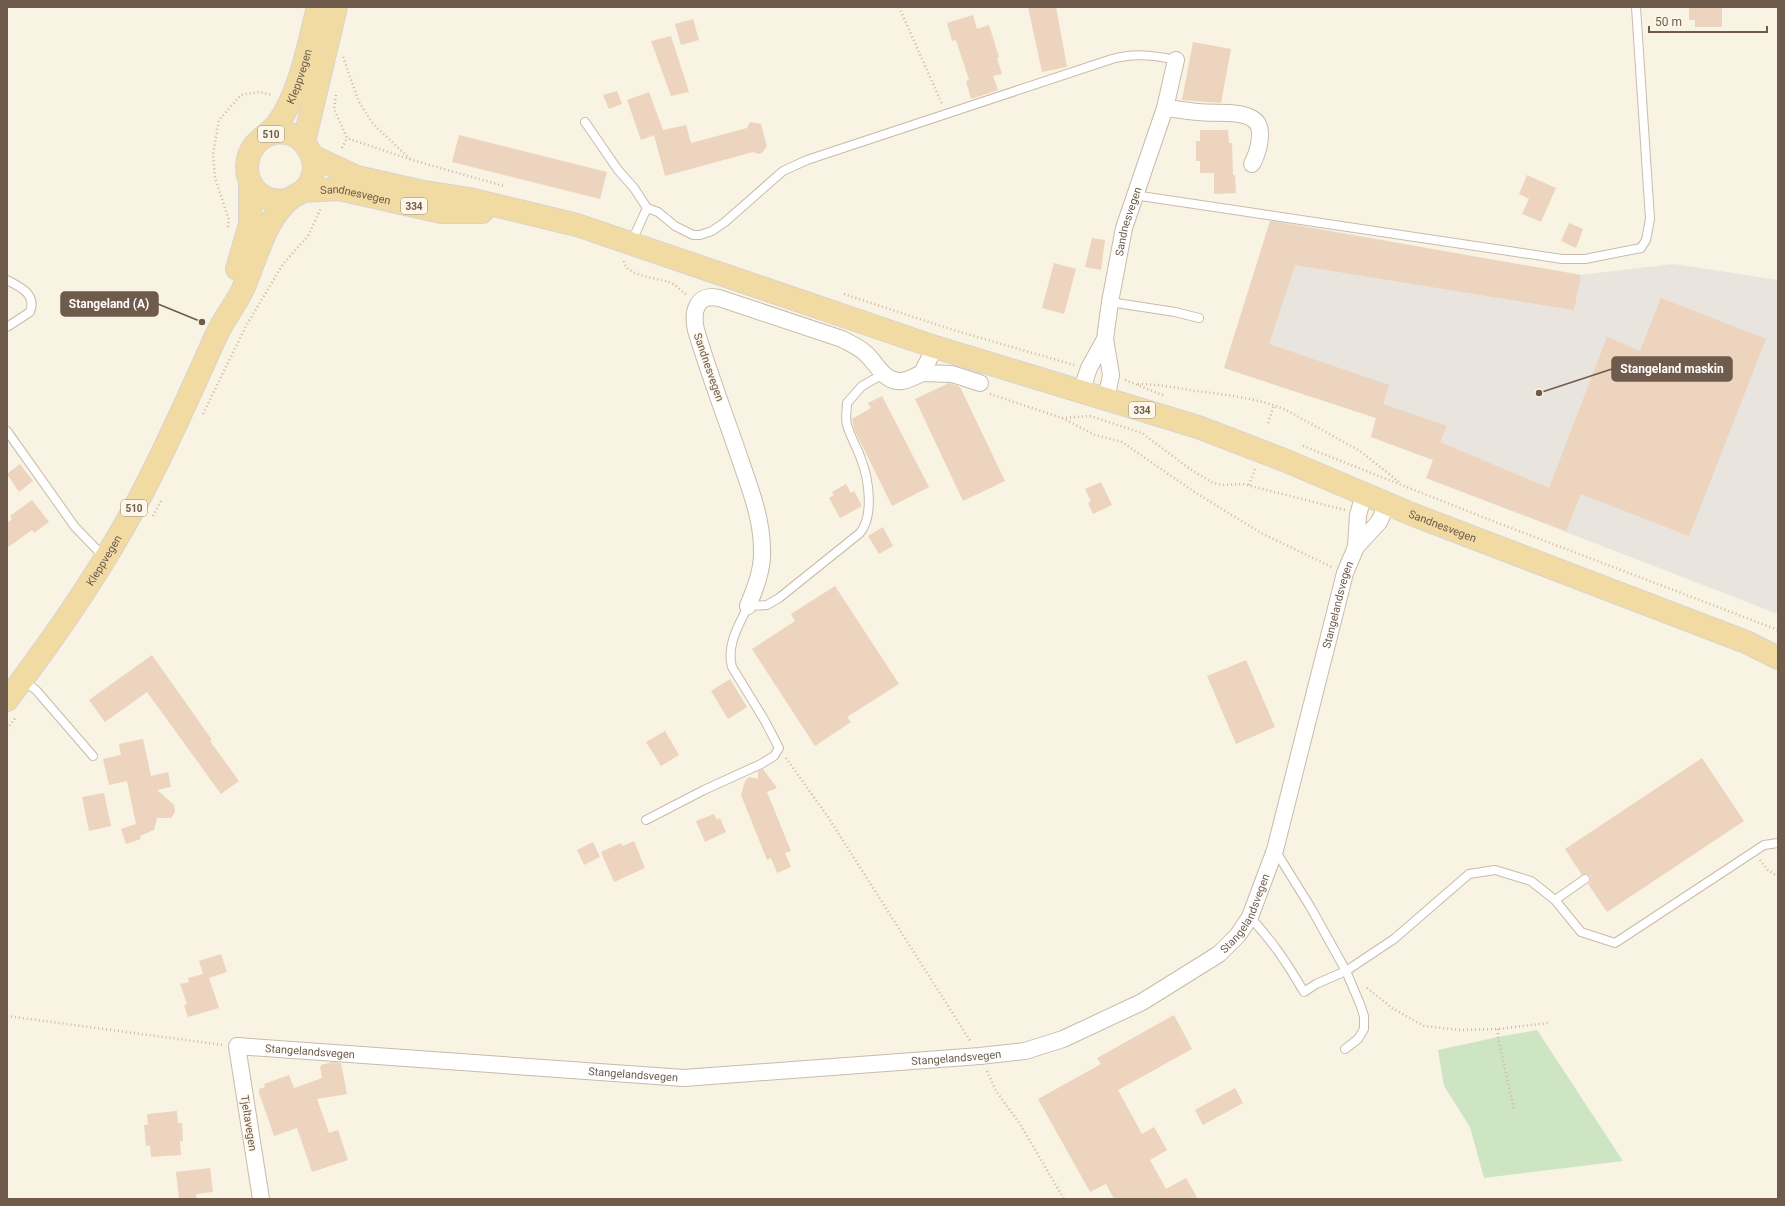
<svg xmlns="http://www.w3.org/2000/svg" width="1785" height="1206" font-family="Roboto,sans-serif">
<style>
.industrial{fill:#e9e4dd}
.green{fill:#cee5c4}
.building{fill:#ecd4be}
.lines{fill:none;stroke-linecap:round;stroke-linejoin:round}
.service-casing{stroke:#c9bbab;stroke-width:10}
.minor-casing{stroke:#c9bbab;stroke-width:18}
.primary-casing{stroke:#d9d4d0;stroke-width:24}
.path{stroke:#d0b7a2;stroke-width:2.5;stroke-dasharray:1 3;stroke-linecap:butt}
.service{stroke:#fff;stroke-width:8}
.minor{stroke:#fff;stroke-width:16}
.primary{stroke:#f1dba2;stroke-width:22}
.labels{text-anchor:middle;stroke-width:3;stroke-linejoin:round;paint-order:stroke}
.shield{fill:#fdf7e9;stroke:#998a7b;stroke-width:1}
.shield-label{font-size:10px;font-weight:bold;fill:#6e5b4c}
.street-label{font-size:11px;fill:#6e5b4c;stroke:#fdf7e9}
.leader{fill:none;stroke:#6e5b4c;stroke-width:1.5}
.callout-dot{fill:#6e5b4c;stroke:#fdf7e9;stroke-width:1.5}
.callout{fill:#6e5b4c;stroke:#6e5b4c;stroke-width:1.5}
.callout-label{font-size:12px;text-anchor:middle;font-weight:bold;fill:#fff}
</style>
<rect width="100%" height="100%" fill="#f9f3e3"/>
<path class="industrial" d="M 1271,220 L 1580,275 L 1674,264 L 1778,280 L 1778,614 L 1426,478 L 1433,460 L 1371,437 L 1376,418 L 1224,368 Z"/>
<path class="green" d="M 1537,1030 L 1623,1161 L 1484,1178 L 1470,1127 L 1444,1086 L 1438,1050 L 1498,1037 Z"/>
<g class="building">
<path d="M 1028,7 L 1056,7 L 1067,67 L 1042,72 Z"/>
<path d="M 1689,7 L 1722,7 L 1722,27 L 1695,27 L 1695,20 L 1689,20 Z"/>
<path d="M 973,15 L 977,29 L 989,25 L 999,57 L 997,58 L 1002,74 L 993,76 L 998,90 L 971,99 L 966,81 L 969,80 L 956,40 L 952,41 L 947,23 Z"/>
<path d="M 693,19 L 699,40 L 681,45 L 675,24 Z"/>
<path d="M 671,36 L 689,92 L 671,96 L 651,41 Z"/>
<path d="M 1193,42 L 1231,49 L 1221,103 L 1182,100 Z"/>
<path d="M 617,91 L 622,104 L 609,109 L 603,95 Z"/>
<path d="M 649,92 L 663,130 L 686,125 L 691,143 L 747,128 L 750,122 L 761,124 L 767,146 L 762,153 L 758,154 L 753,152 L 665,176 L 654,135 L 641,140 L 627,100 Z"/>
<path d="M 1200,130 L 1228,130 L 1229,143 L 1232,143 L 1233,175 L 1235,175 L 1236,193 L 1214,194 L 1214,173 L 1200,173 L 1200,161 L 1196,161 L 1196,141 L 1200,141 Z"/>
<path d="M 459,135 L 607,172 L 600,199 L 452,162 Z"/>
<path d="M 1527,175 L 1556,188 L 1541,222 L 1522,214 L 1529,199 L 1519,194 Z"/>
<path d="M 1270,221 L 1581,275 L 1574,310 L 1295,265 L 1269,344 L 1389,385 L 1383,404 L 1447,426 L 1440,442 L 1549,488 L 1607,337 L 1640,351 L 1661,298 L 1766,339 L 1689,536 L 1581,494 L 1566,531 L 1426,478 L 1433,460 L 1371,437 L 1376,418 L 1224,368 Z"/>
<path d="M 1569,223 L 1583,229 L 1576,248 L 1561,241 Z"/>
<path d="M 1092,238 L 1105,240 L 1101,270 L 1085,267 Z"/>
<path d="M 1054,263 L 1076,269 L 1064,314 L 1042,308 Z"/>
<path d="M 949,383 L 960,387 L 1005,481 L 963,501 L 915,399 Z"/>
<path d="M 882,396 L 929,487 L 892,506 L 854,429 L 852,419 L 871,408 L 868,403 Z"/>
<path d="M 20,464 L 33,481 L 19,492 L 7,474 Z"/>
<path d="M 1101,482 L 1112,505 L 1093,514 L 1088,503 L 1091,501 L 1085,489 Z"/>
<path d="M 846,484 L 851,493 L 854,491 L 862,506 L 840,518 L 829,498 L 834,495 L 832,492 Z"/>
<path d="M 32,500 L 49,522 L 34,533 L 32,530 L 7,548 L 7,523 L 12,519 L 10,516 Z"/>
<path d="M 883,527 L 893,546 L 879,554 L 868,536 Z"/>
<path d="M 835,586 L 899,684 L 847,717 L 851,722 L 815,746 L 752,649 L 795,621 L 791,614 Z"/>
<path d="M 152,655 L 212,740 L 210,741 L 239,781 L 221,794 L 147,692 L 105,722 L 89,700 Z"/>
<path d="M 1246,660 L 1275,727 L 1236,744 L 1207,676 Z"/>
<path d="M 730,679 L 747,707 L 728,719 L 711,691 Z"/>
<path d="M 665,731 L 679,755 L 661,766 L 646,742 Z"/>
<path d="M 143,739 L 151,776 L 168,772 L 171,787 L 157,790 L 174,805 L 175,812 L 171,818 L 157,818 L 154,830 L 140,836 L 141,839 L 126,844 L 121,829 L 136,824 L 127,781 L 109,785 L 103,759 L 121,755 L 119,744 Z"/>
<path d="M 1702,758 L 1744,821 L 1607,912 L 1588,884 L 1590,881 L 1590,876 L 1587,874 L 1582,875 L 1565,849 Z"/>
<path d="M 763,769 L 777,788 L 767,792 L 791,851 L 785,853 L 791,867 L 777,873 L 771,858 L 767,860 L 741,795 L 745,781 L 749,777 L 758,779 L 758,771 Z"/>
<path d="M 104,793 L 111,826 L 89,831 L 82,797 Z"/>
<path d="M 714,814 L 717,820 L 720,818 L 726,832 L 705,842 L 696,821 Z"/>
<path d="M 634,841 L 645,868 L 614,882 L 601,852 L 621,843 L 623,846 Z"/>
<path d="M 593,842 L 600,857 L 584,865 L 577,850 Z"/>
<path d="M 221,954 L 227,972 L 209,978 L 219,1008 L 188,1017 L 184,1005 L 187,1004 L 180,984 L 189,982 L 188,978 L 203,974 L 199,961 Z"/>
<path d="M 1174,1015 L 1192,1049 L 1118,1090 L 1142,1134 L 1154,1127 L 1167,1150 L 1150,1160 L 1166,1189 L 1186,1178 L 1198,1199 L 1114,1199 L 1106,1184 L 1090,1192 L 1038,1099 L 1101,1064 L 1097,1058 Z"/>
<path d="M 333,1062 L 341,1063 L 347,1094 L 317,1099 L 329,1133 L 338,1130 L 348,1160 L 312,1172 L 297,1128 L 274,1136 L 259,1093 L 259,1089 L 265,1087 L 264,1084 L 289,1075 L 294,1088 L 322,1078 L 320,1067 L 321,1067 L 321,1065 Z"/>
<path d="M 1235,1088 L 1243,1103 L 1203,1125 L 1195,1110 Z"/>
<path d="M 177,1111 L 178,1123 L 182,1123 L 183,1141 L 180,1141 L 181,1155 L 151,1157 L 150,1145 L 146,1146 L 144,1125 L 148,1125 L 147,1114 Z"/>
<path d="M 210,1168 L 213,1192 L 196,1194 L 197,1199 L 179,1199 L 176,1172 Z"/>
</g>
<g class="lines">
<g class="service-casing">
<g id="service">
<path d="M 585,122 L 618,170 L 634,188 L 647,208 L 658,212 L 675,226 L 693,235 L 700,235 L 712,231 L 725,222 L 783,171 L 807,160 L 1112,59 C 1134,53 1153,55 1176,60"/>
<path d="M 1134,195 L 1562,259 L 1585,259 L 1641,248 L 1646,240 L 1650,219 L 1636,7"/>
<path d="M 631,243 L 647,208"/>
<path d="M 7,280 C 20,287 37,294 30,312 L 7,327"/>
<path d="M 1110,302 L 1175,312 L 1199,318"/>
<path d="M 7,431 L 75,527 L 105,558"/>
<path d="M 23,681 L 36,690 L 93,756"/>
<path d="M 646,820 L 704,790 L 761,764 L 774,756 L 779,748 L 765,721 L 732,667 C 726,645 739,625 748,606 L 767,605 L 779,598 L 860,533 C 874,516 869,479 861,459 C 857,447 850,436 847,425 C 845,418 847,410 847,403 L 862,386 L 883,374"/>
<path d="M 1275,850 L 1311,908 L 1346,971 L 1360,1004 L 1364,1016 L 1364,1029 L 1358,1039 L 1345,1049"/>
<path d="M 1555,900 L 1585,879"/>
<path d="M 1250,917 C 1273,942 1287,963 1304,992 L 1316,984 L 1346,971 L 1394,939 L 1469,874 L 1495,870 L 1531,881 L 1555,900 L 1581,932 L 1615,943 L 1764,845 L 1778,843"/>
</g>
</g>
<g class="minor-casing">
<g id="minor">
<path d="M 1165,108 C 1176,109 1187,111 1198,112 C 1214,114 1240,110 1253,119 C 1266,127 1258,153 1252,164"/>
<path d="M 922,373 L 952,374 L 980,383"/>
<path d="M 1081,392 L 1089,368 L 1105,339"/>
<path id="s1" d="M 1106,399 L 1111,375 L 1105,339 L 1110,302 L 1124,228 L 1165,108 L 1176,60"/>
<path d="M 1356,547 L 1358,515 L 1364,494"/>
<path d="M 748,606 C 755,589 763,569 762,550 C 762,520 751,491 741,462 C 726,418 709,374 696,330 C 692,312 696,293 719,298 L 842,339 C 849,343 857,346 864,352 C 876,361 883,383 902,381 C 909,380 916,376 922,373 L 935,347"/>
<path id="s2" d="M 261,1199 L 237,1046 L 684,1078 L 980,1056 L 1025,1051 L 1063,1039 L 1142,1002 L 1219,954 L 1238,935 L 1250,917 L 1275,850 L 1345,573 L 1356,547 L 1379,522 L 1387,504"/>
</g>
</g>
<g class="primary-casing">
<g id="primary">
<path id="s3" d="M 263,137 C 268,133 275,128 278,123 C 300,93 309,43 318,7"/>
<path d="M 304,142 L 336,7"/>
<path id="s4" d="M 312,156 L 357,177 L 419,191 L 469,199 L 577,225 L 935,347 L 1198,427 L 1284,460 L 1414,515 L 1746,642 L 1778,658"/>
<path id="s5" d="M 304,191 L 339,189 L 441,212 L 482,212"/>
<path d="M 237,269 L 250,224 L 250,184"/>
<path id="s6" d="M 7,700 C 55,637 101,571 138,501 C 167,447 191,391 216,336 C 223,320 234,307 242,291 C 246,283 249,274 252,266 C 260,246 266,226 280,209 C 283,206 285,203 288,200 C 297,193 307,192 311,180 C 321,157 301,129 276,133 C 239,139 237,192 273,200 C 278,201 284,200 289,200"/>
</g>
</g>
<g class="path">
<path d="M 899,7 L 942,104"/>
<path d="M 343,57 L 359,102 L 373,124 L 410,159"/>
<path d="M 336,95 L 334,109 L 347,138 L 412,160 L 504,186"/>
<path d="M 342,148 L 347,138"/>
<path d="M 228,227 L 229,220 L 215,178 L 213,154 L 219,120 L 241,95 L 259,92 L 272,95"/>
<path d="M 624,261 C 625,276 657,278 669,282 C 675,284 681,291 687,295"/>
<path d="M 844,294 L 950,329 L 1074,365"/>
<path d="M 1125,380 L 1165,396"/>
<path d="M 1138,384 C 1158,384 1177,388 1196,391 C 1226,395 1258,398 1286,410 L 1360,451 L 1399,482"/>
<path d="M 990,394 L 1062,418 L 1095,435 L 1122,442 L 1193,491 L 1261,533 L 1332,567"/>
<path d="M 203,414 L 246,326 L 283,264 L 308,236 L 321,208"/>
<path d="M 1062,418 L 1090,416 L 1142,433 L 1190,469 L 1213,483 L 1223,485 L 1243,484 L 1345,510"/>
<path d="M 1268,423 L 1274,405"/>
<path d="M 1303,446 L 1485,518 L 1778,630"/>
<path d="M 1249,485 L 1255,469"/>
<path d="M 153,516 L 162,499"/>
<path d="M 7,729 L 16,717"/>
<path d="M 786,758 L 828,817 L 971,1042"/>
<path d="M 1760,860 L 1768,870 L 1778,877"/>
<path d="M 1367,988 L 1392,1008 L 1424,1026 L 1460,1030 L 1498,1029 L 1548,1023"/>
<path d="M 7,1016 L 223,1045"/>
<path d="M 1498,1029 L 1498,1037 L 1514,1109"/>
<path d="M 1777,1036 L 1778,1036"/>
<path d="M 987,1071 L 996,1091 L 1020,1124 L 1064,1199"/>
</g>
<use href="#service" class="service"/>
<use href="#minor" class="minor"/>
<use href="#primary" class="primary"/>
</g>
<g class="labels">
<g class="shield">
<rect x="258" y="126" width="26" height="16" rx="3"/>
<rect x="401" y="198" width="26" height="16" rx="3"/>
<rect x="1129" y="402" width="26" height="16" rx="3"/>
<rect x="121" y="500" width="26" height="16" rx="3"/>
</g>
<g class="shield-label">
<text x="271" y="138">510</text>
<text x="414" y="210">334</text>
<text x="1142" y="414">334</text>
<text x="134" y="512">510</text>
</g>
<g class="street-label">
<text dy="4" stroke="none"><textPath href="#s3" startOffset="72">Kleppvegen</textPath></text>
<text dy="4" stroke="none"><textPath href="#s5" startOffset="52">Sandnesvegen</textPath></text>
<text dy="4" stroke="none"><textPath href="#s1" startOffset="181">Sandnesvegen</textPath></text>
<text transform="translate(709 367) rotate(71)" y="4">Sandnesvegen</text>
<text dy="4" stroke="none"><textPath href="#s4" startOffset="1192">Sandnesvegen</textPath></text>
<text dy="4" stroke="none"><textPath href="#s6" startOffset="170">Kleppvegen</textPath></text>
<text dy="4" stroke="none"><textPath href="#s2" startOffset="1536">Stangelandsvegen</textPath></text>
<text dy="4" stroke="none"><textPath href="#s2" startOffset="1212">Stangelandsvegen</textPath></text>
<text dy="4" stroke="none"><textPath href="#s2" startOffset="228">Stangelandsvegen</textPath></text>
<text dy="4" stroke="none"><textPath href="#s2" startOffset="876">Stangelandsvegen</textPath></text>
<text dy="4" stroke="none"><textPath href="#s2" startOffset="552">Stangelandsvegen</textPath></text>
<text transform="translate(249 1123) rotate(81)" y="4">Tjeltavegen</text>
</g>
</g>
<path class="leader" d="M202 322L158 304M1539 393L1612 369"/>
<g class="callout-dot">
<circle cx="202" cy="322" r="4"/>
<circle cx="1539" cy="393" r="4"/>
</g>
<g class="callout">
<rect x="61" y="292" width="97" height="24" rx="4"/>
<rect x="1612" y="357" width="120" height="24" rx="4"/>
</g>
<g class="callout-label">
<text x="109" y="308">Stangeland (A)</text>
<text x="1672" y="373">Stangeland maskin</text>
</g>
<rect width="1785" height="1206" fill="none" stroke="#6e5b4c" stroke-width="16"/>
<path d="M1649 26v6h118v-6" fill="none" stroke="#6e5b4c" stroke-width="2"/>
<text x="1655" y="26" font-size="12" fill="#6e5b4c" stroke="#fdf7e9" stroke-width="3" paint-order="stroke">50 m</text>
</svg>
